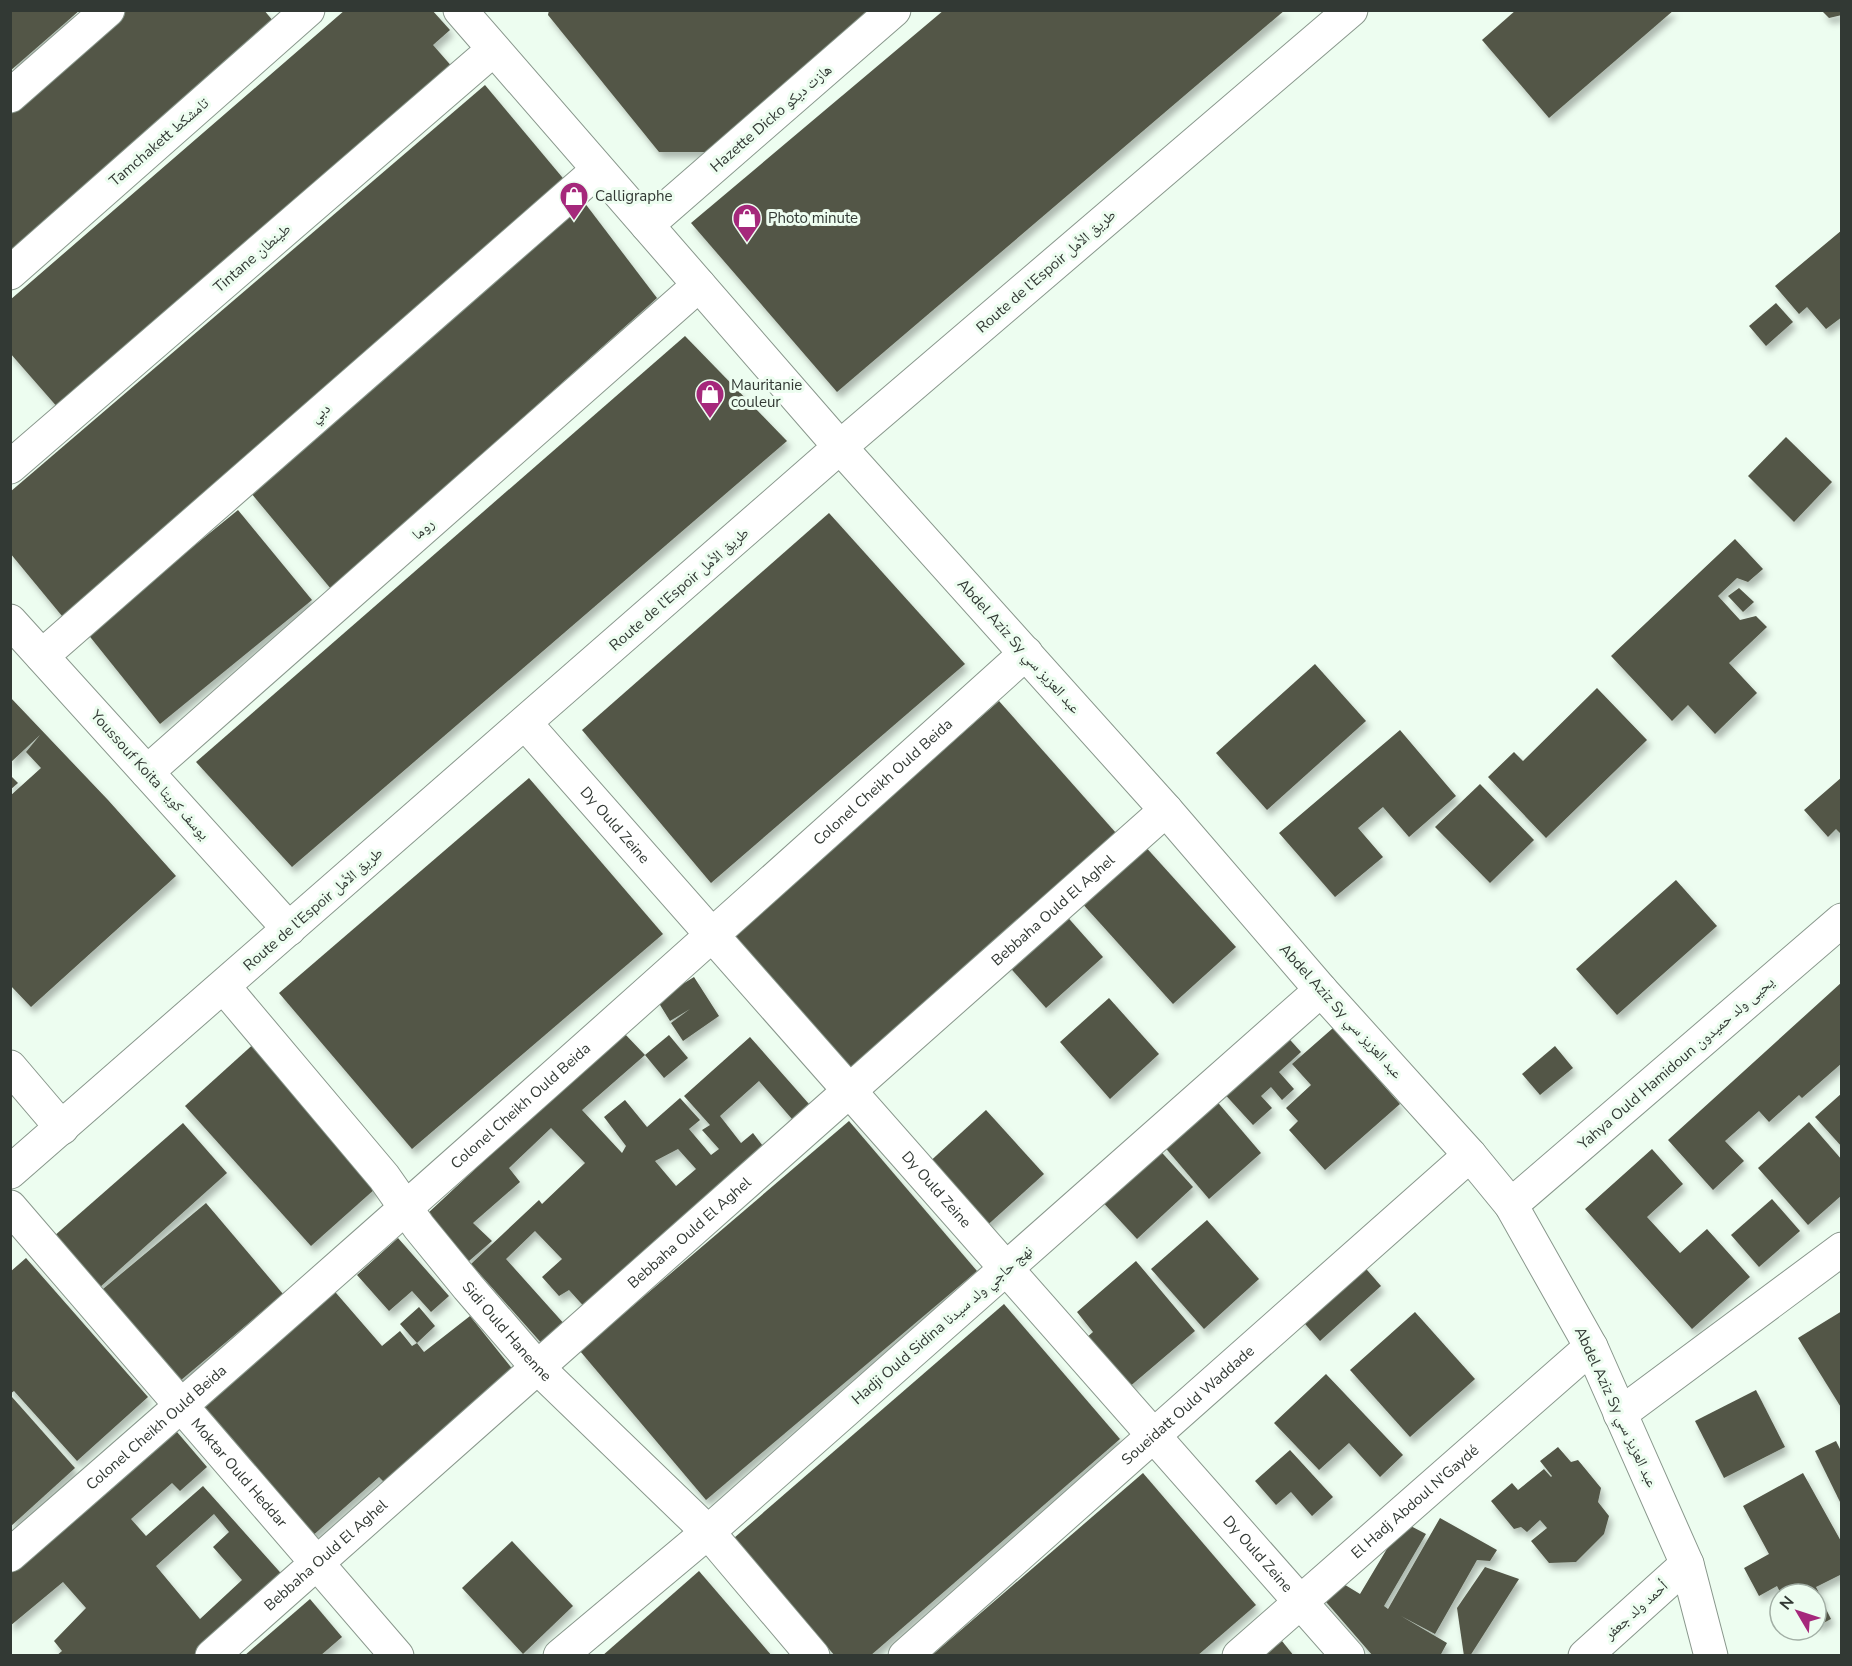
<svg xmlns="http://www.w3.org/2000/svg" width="1852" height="1666" font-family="'Nunito Sans','Noto Naskh Arabic',sans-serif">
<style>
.building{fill:#535647;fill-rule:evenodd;filter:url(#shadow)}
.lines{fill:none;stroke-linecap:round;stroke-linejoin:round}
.minor-casing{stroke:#89978c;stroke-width:35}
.minor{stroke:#fff;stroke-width:33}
.labels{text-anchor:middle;stroke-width:6;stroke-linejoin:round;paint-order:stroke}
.street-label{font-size:15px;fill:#323934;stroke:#edfdf0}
.poi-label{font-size:15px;fill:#323934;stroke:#edfdf0;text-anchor:start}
</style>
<defs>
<filter id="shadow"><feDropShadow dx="3.5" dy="6" stdDeviation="3" flood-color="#0004"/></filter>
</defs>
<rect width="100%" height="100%" fill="#edfdf0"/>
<g class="building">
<path d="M 10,10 L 80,10 L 10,71 Z"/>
<path d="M 115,10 L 264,10 L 273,21 L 10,254 L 10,103 Z"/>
<path d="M 345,10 L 432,10 L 450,30 L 433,45 L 454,69 L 59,409 L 10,353 L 10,300 Z"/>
<path d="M 549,10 L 874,10 L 723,152 L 659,152 L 548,15 Z"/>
<path d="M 944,10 L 1285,10 L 837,392 L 691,223 Z"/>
<path d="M 1516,10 L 1674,10 L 1549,118 L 1482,40 Z"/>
<path d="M 1821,10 L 1842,10 L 1842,15 L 1829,18 Z"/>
<path d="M 485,85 L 567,183 L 62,616 L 10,553 L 10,492 Z"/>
<path d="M 584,202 L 657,298 L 331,589 L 251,493 Z"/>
<path d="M 1842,230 L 1842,317 L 1826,329 L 1807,307 L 1799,314 L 1775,286 Z"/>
<path d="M 1776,303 L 1793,322 L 1766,346 L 1749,326 Z"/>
<path d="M 685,336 L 787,441 L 292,867 L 196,762 Z"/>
<path d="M 1786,437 L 1832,482 L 1794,522 L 1748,476 Z"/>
<path d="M 238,510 L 312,600 L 160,724 L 87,633 Z"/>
<path d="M 829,513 L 965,664 L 711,883 L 582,730 Z"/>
<path d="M 1735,539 L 1763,569 L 1748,582 L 1737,578 L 1718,596 L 1740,620 L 1756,616 L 1767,627 L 1729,663 L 1757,693 L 1715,734 L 1688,705 L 1672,721 L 1611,656 Z"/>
<path d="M 1739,588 L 1754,602 L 1743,612 L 1728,596 Z"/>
<path d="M 1315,664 L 1366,721 L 1267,810 L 1216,753 Z"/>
<path d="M 1597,688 L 1647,740 L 1546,838 L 1488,777 L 1514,752 L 1523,761 Z"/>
<path d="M 10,697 L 108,800 L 176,876 L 31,1007 L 10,985 L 10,796 L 41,768 L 26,752 L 40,735 L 10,763 Z"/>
<path d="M 999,701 L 1124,842 L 851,1083 L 727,941 Z"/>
<path d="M 1400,730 L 1456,796 L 1409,837 L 1383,807 L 1358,828 L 1383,857 L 1335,897 L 1279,833 Z"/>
<path d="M 10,775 L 18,783 L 10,790 Z"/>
<path d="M 1842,777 L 1842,835 L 1836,829 L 1828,837 L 1804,810 Z"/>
<path d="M 529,778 L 663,934 L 412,1149 L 279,993 Z"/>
<path d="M 1480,784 L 1534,840 L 1490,883 L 1435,827 Z"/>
<path d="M 1143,844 L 1236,947 L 1173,1004 L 1080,901 Z"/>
<path d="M 1676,880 L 1717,926 L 1617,1015 L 1576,969 Z"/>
<path d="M 1063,912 L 1103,957 L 1046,1008 L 1006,963 Z"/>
<path d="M 694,977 L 719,1016 L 683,1041 L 671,1023 L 690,1009 L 670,1021 L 657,1000 Z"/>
<path d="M 1842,982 L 1842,1063 L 1802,1098 L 1799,1095 L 1769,1122 L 1759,1111 L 1725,1141 L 1744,1161 L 1713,1190 L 1668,1140 Z"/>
<path d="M 1109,998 L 1159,1054 L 1110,1099 L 1060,1042 Z"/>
<path d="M 1333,1028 L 1400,1104 L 1325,1170 L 1289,1130 L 1298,1121 L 1286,1108 L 1311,1085 L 1292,1064 Z"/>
<path d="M 1283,1032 L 1301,1052 L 1279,1072 L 1294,1089 L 1282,1100 L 1271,1087 L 1261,1096 L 1272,1108 L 1253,1125 L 1220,1089 Z"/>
<path d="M 624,1033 L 645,1055 L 582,1110 L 622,1153 L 626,1146 L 604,1117 L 625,1100 L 647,1127 L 680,1098 L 700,1120 L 689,1129 L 711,1155 L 719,1149 L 702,1130 L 710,1125 L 684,1096 L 750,1037 L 809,1104 L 792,1119 L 759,1081 L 720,1116 L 741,1143 L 753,1133 L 769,1154 L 589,1312 L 569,1290 L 559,1296 L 542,1277 L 562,1259 L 535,1231 L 506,1259 L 566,1326 L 544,1346 L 471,1264 L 539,1200 L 542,1204 L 585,1163 L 551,1128 L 509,1168 L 520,1182 L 473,1223 L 492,1241 L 469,1261 L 427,1214 L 562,1088 ZM 678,1149 L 696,1169 L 676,1186 L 655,1161 Z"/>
<path d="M 669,1035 L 688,1058 L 664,1078 L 645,1055 Z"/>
<path d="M 258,1040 L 385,1180 L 311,1246 L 185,1106 Z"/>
<path d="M 1555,1046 L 1573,1068 L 1540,1095 L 1522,1074 Z"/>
<path d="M 1842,1093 L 1842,1147 L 1815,1117 Z"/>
<path d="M 1214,1098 L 1261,1153 L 1209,1199 L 1163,1145 Z"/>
<path d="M 986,1110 L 1044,1174 L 982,1230 L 925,1166 Z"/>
<path d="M 849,1121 L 977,1271 L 706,1500 L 580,1351 Z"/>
<path d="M 1809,1122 L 1842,1160 L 1842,1195 L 1808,1225 L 1758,1168 Z"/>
<path d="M 183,1123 L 227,1173 L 99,1288 L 53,1237 Z"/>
<path d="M 1155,1145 L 1193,1187 L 1137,1239 L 1098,1197 Z"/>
<path d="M 1652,1149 L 1683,1184 L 1647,1217 L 1680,1253 L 1707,1229 L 1750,1277 L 1692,1329 L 1585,1209 Z"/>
<path d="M 1772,1199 L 1800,1231 L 1759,1267 L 1731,1235 Z"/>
<path d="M 206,1203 L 283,1294 L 174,1386 L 97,1294 Z"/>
<path d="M 1207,1220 L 1259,1279 L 1204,1329 L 1151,1269 Z"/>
<path d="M 398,1238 L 449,1296 L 431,1312 L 412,1291 L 389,1311 L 357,1275 Z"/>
<path d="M 26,1258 L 148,1397 L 77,1461 L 14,1391 L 10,1394 L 10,1272 Z"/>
<path d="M 1136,1261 L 1195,1331 L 1128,1388 L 1086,1338 L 1093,1332 L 1077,1312 Z"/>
<path d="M 1361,1263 L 1381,1286 L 1320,1341 L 1299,1317 Z"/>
<path d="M 330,1286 L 382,1346 L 400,1331 L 412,1346 L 417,1343 L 400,1324 L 419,1307 L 435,1326 L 417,1343 L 424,1352 L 470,1316 L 518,1376 L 388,1486 L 379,1477 L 310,1538 L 192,1404 Z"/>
<path d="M 1004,1304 L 1120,1439 L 870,1656 L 835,1656 L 734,1538 Z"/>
<path d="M 1842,1311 L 1842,1409 L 1798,1338 Z"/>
<path d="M 1415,1312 L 1475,1379 L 1410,1437 L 1350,1370 Z"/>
<path d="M 1326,1374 L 1403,1455 L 1380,1477 L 1349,1443 L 1319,1470 L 1274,1423 Z"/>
<path d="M 1756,1390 L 1785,1447 L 1724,1478 L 1695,1421 Z"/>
<path d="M 12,1397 L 75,1468 L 10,1527 L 10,1399 Z"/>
<path d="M 171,1425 L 207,1467 L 180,1491 L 172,1483 L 131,1519 L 146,1536 L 203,1486 L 287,1580 L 195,1656 L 56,1656 L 62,1651 L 54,1641 L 86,1608 L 63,1582 L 10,1626 L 10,1563 ZM 214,1514 L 229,1532 L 213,1547 L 242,1580 L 200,1619 L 156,1566 Z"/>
<path d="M 1836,1441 L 1842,1453 L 1842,1506 L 1815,1451 Z"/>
<path d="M 1558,1447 L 1571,1462 L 1578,1460 L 1601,1488 L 1598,1502 L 1609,1516 L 1604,1534 L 1576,1562 L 1549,1563 L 1531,1541 L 1547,1528 L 1540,1520 L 1527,1532 L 1521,1527 L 1514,1529 L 1491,1501 L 1512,1483 L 1518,1490 L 1544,1469 L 1551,1477 L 1552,1476 L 1540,1461 Z"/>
<path d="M 1290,1450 L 1333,1497 L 1312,1516 L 1291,1492 L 1276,1505 L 1255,1481 Z"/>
<path d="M 1143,1473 L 1256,1605 L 1197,1656 L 931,1656 Z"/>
<path d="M 1803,1473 L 1842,1543 L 1842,1574 L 1816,1587 L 1824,1603 L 1816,1607 L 1816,1594 L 1781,1594 L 1777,1586 L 1759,1596 L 1744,1568 L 1769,1554 L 1743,1506 Z"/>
<path d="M 1440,1518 L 1497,1550 L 1490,1561 L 1477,1560 L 1435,1634 L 1401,1616 L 1447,1643 L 1440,1656 L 1373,1656 L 1320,1595 L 1337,1580 L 1360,1594 L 1403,1522 L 1426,1534 L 1384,1606 L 1388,1609 Z"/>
<path d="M 512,1541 L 573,1606 L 523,1654 L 462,1588 Z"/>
<path d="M 1485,1567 L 1519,1579 L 1470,1656 L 1464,1656 L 1457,1608 Z"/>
<path d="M 699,1571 L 772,1656 L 602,1656 Z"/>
<path d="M 310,1599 L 342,1637 L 320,1656 L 244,1656 Z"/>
<path d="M 1825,1607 L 1831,1619 L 1816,1627 L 1816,1611 Z"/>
<path d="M 1282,1641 L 1294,1656 L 1265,1656 Z"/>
</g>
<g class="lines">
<g class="minor-casing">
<g id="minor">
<path d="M 460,10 L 840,447 L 1166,810 L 1321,990 L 1470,1155 L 1511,1205 L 1591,1347 L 1687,1564 L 1711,1656"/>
<path d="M 10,96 L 108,10"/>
<path d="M 647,225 L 894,10"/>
<path d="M 10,273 L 308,10"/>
<path d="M 10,467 L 493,50"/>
<path d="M 10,621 L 289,929"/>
<path d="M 42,656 L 598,170"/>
<path id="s1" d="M 525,723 L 1348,1656"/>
<path d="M 147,772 L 699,285"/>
<path id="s2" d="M 224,987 L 384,1177 L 419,1227 L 468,1287 L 537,1367 L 708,1532 L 813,1656"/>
<path d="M 10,1067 L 62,1128"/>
<path d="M 10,1172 L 840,447 L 1351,10"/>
<path d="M 1511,1205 L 1842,920"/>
<path id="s3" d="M 10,1207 L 397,1656"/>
<path d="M 1620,1414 L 1842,1249"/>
<path id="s4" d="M 10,1555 C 352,1258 690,956 1026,653"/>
<path id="s5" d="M 212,1656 L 1166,810"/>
<path d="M 560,1656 L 708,1532 L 1321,990"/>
<path id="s6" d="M 905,1656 L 1470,1155"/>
<path id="s7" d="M 1239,1656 L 1591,1347"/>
<path d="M 1585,1656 L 1687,1564"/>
</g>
</g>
<use href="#minor" class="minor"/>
</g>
<defs>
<g id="shop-pin" transform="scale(1.5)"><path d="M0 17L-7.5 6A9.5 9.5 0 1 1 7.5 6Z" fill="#a5287b" stroke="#edfdf0"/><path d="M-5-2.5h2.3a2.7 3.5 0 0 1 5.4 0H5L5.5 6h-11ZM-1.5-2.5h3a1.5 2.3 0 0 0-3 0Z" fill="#fff"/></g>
</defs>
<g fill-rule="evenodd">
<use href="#shop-pin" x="574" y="196"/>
<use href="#shop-pin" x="747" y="218"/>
<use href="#shop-pin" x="710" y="394"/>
</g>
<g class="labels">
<g class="street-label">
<text transform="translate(771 118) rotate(-41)" y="5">Hazette Dicko هازت ديكو</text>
<text transform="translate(159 142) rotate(-41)" y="5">Tamchakett تامشكط</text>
<text transform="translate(252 258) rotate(-41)" y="5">Tintane طينطان</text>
<text transform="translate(1046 271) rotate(-41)" y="5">Route de l’Espoir طريق الأمل</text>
<text transform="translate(320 413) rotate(-41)" y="5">دبي</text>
<text transform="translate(423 529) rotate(-41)" y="5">روما</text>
<text transform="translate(679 589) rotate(-41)" y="5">Route de l’Espoir طريق الأمل</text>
<text transform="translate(1019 646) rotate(48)" y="5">Abdel Aziz Sy عبد العزيز سي</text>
<text transform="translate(150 775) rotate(48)" y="5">Youssouf Koita يوسف كويتا</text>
<text dy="5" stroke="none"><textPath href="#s4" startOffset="1166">Colonel Cheikh Ould Beida</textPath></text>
<text dy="5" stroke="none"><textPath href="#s1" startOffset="136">Dy Ould Zeine</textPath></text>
<text transform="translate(313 909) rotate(-41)" y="5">Route de l’Espoir طريق الأمل</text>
<text dy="5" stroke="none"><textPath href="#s5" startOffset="1124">Bebbaha Ould El Aghel</textPath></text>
<text transform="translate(1341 1011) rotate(48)" y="5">Abdel Aziz Sy عبد العزيز سي</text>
<text transform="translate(1676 1063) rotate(-41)" y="5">Yahya Ould Hamidoun يحيى ولد حميدون</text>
<text dy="5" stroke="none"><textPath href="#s4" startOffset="680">Colonel Cheikh Ould Beida</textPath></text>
<text dy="5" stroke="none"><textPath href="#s1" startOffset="622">Dy Ould Zeine</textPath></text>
<text dy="5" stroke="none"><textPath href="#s5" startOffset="638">Bebbaha Ould El Aghel</textPath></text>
<text transform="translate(942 1325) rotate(-41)" y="5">Hadji Ould Sidina نهج حاجي ولد سيدنا</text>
<text dy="5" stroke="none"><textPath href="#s2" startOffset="446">Sidi Ould Hanenne</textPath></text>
<text dy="5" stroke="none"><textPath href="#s6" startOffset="378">Soueidatt Ould Waddade</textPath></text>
<text transform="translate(1616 1407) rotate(65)" y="5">Abdel Aziz Sy عبد العزيز سي</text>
<text dy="5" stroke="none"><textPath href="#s4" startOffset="194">Colonel Cheikh Ould Beida</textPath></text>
<text dy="5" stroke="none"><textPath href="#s3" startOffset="351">Moktar Ould Heddar</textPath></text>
<text dy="5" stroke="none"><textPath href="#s7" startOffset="234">El Hadj Abdoul N'Gaydé</textPath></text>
<text dy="5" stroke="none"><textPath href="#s1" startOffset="1108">Dy Ould Zeine</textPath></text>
<text dy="5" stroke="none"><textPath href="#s5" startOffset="152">Bebbaha Ould El Aghel</textPath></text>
<text transform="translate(1636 1610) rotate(-42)" y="5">أحمد ولد جعفر</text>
</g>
<g class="poi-label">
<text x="595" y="201">Calligraphe</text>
<text x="768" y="223">Photo minute</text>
<text x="731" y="390">Mauritanie<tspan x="731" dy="17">couleur</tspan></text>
</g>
</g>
<rect width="1852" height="1666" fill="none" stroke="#323934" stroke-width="24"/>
<g transform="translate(1798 1612) rotate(309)"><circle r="28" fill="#edfdf0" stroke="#a2afa5" stroke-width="1.5"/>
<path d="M0-4.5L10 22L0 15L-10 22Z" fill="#a5287b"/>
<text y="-9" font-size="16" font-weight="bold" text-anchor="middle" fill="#323934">N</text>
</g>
</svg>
